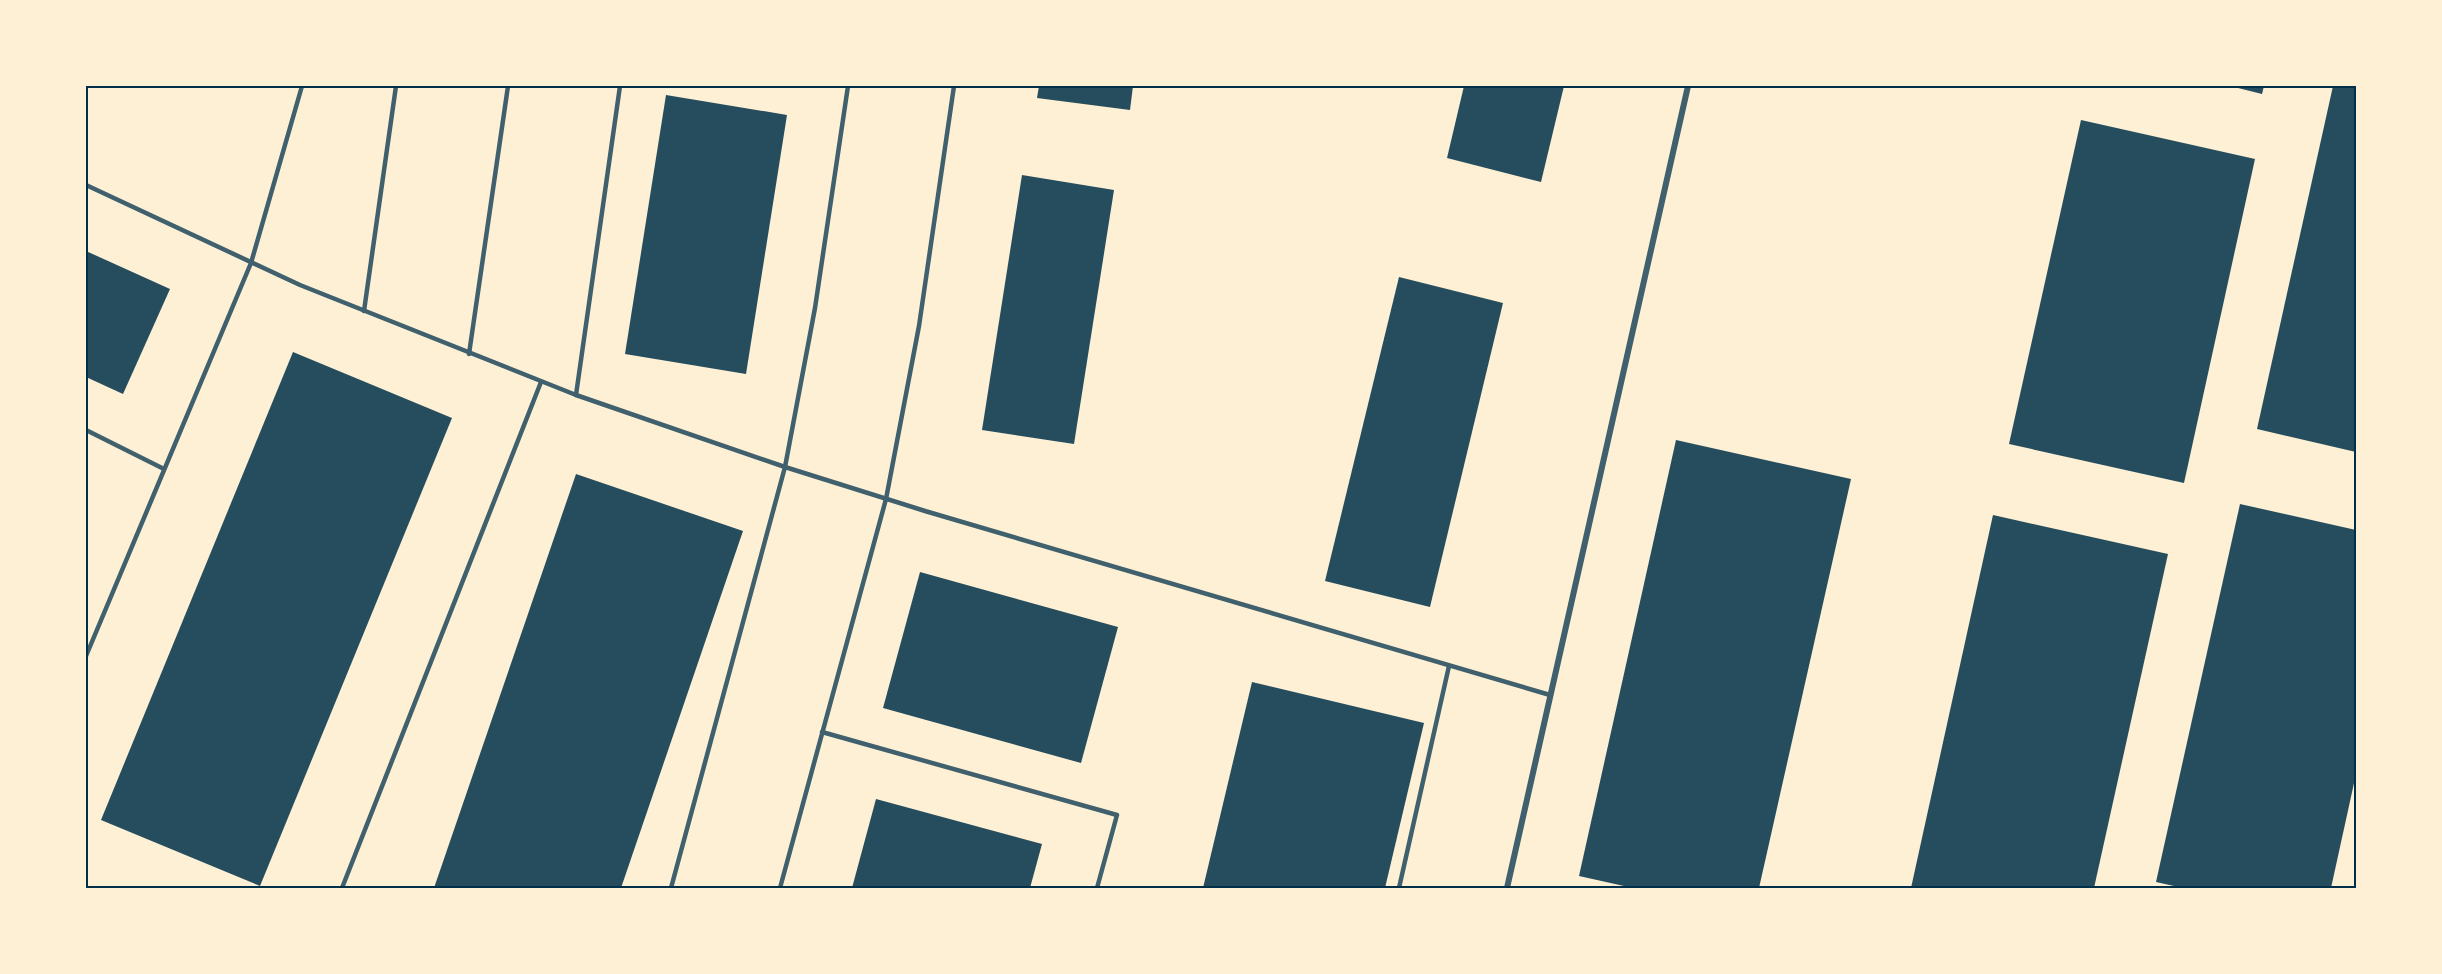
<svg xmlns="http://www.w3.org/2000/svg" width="2442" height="974" font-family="'Fira Sans',sans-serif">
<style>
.building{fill:#264d5e}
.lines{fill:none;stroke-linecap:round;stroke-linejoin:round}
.service{stroke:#3f606c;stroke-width:4.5}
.minor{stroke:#3f606c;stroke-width:6}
.neatline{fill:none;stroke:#003049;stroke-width:2}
</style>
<rect width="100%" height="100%" fill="#fdf0d5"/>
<g class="building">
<path d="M 1039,86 L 1133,86 L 1130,110 L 1037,98 Z"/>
<path d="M 1464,86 L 1564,86 L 1541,182 L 1447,158 Z"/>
<path d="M 2230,86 L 2264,86 L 2262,94 Z"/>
<path d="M 2333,86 L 2356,86 L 2356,452 L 2257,429 Z"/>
<path d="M 666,95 L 787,115 L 746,374 L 625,354 Z"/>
<path d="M 2081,120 L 2255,159 L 2184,483 L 2009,444 Z"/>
<path d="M 1022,175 L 1114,190 L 1074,444 L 982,430 Z"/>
<path d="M 86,251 L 170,289 L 123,394 L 86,377 Z"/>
<path d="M 1399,277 L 1503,303 L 1430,607 L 1325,581 Z"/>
<path d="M 293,352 L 452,418 L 260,886 L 101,820 Z"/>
<path d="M 1676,440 L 1851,479 L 1759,888 L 1633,888 L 1579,876 Z"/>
<path d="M 576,474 L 743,531 L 621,888 L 434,888 Z"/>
<path d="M 2240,504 L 2356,530 L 2356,774 L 2331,888 L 2183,888 L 2156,882 Z"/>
<path d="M 1993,515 L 2168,554 L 2094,888 L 1911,888 Z"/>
<path d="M 920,572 L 1118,627 L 1081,763 L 883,708 Z"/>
<path d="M 1252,682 L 1424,723 L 1385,888 L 1203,888 Z"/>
<path d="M 876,799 L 1042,844 L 1030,888 L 852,888 Z"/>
</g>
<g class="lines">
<g class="service">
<path d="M 86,185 L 300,285 L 576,395 L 785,467 L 925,511 L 1550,695"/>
<path d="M 364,311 L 396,86"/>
<path d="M 469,354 L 508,86"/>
<path d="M 576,395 L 620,86"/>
<path d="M 86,430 L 164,469"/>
<path d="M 86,656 L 251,263 L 302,86"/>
<path d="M 822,732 L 1117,815 L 1097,888"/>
<path d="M 342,888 L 541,382"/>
<path d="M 671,888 L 785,467 L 815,308 L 848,86"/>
<path d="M 780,888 L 886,499 L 919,326 L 954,86"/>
<path d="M 1399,888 L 1449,666"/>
</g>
<path class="minor" d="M 1507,888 L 1688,86"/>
</g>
<rect width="2442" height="974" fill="none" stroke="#fdf0d5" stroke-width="174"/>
<rect x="87" y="87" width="2268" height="800" class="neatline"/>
</svg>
